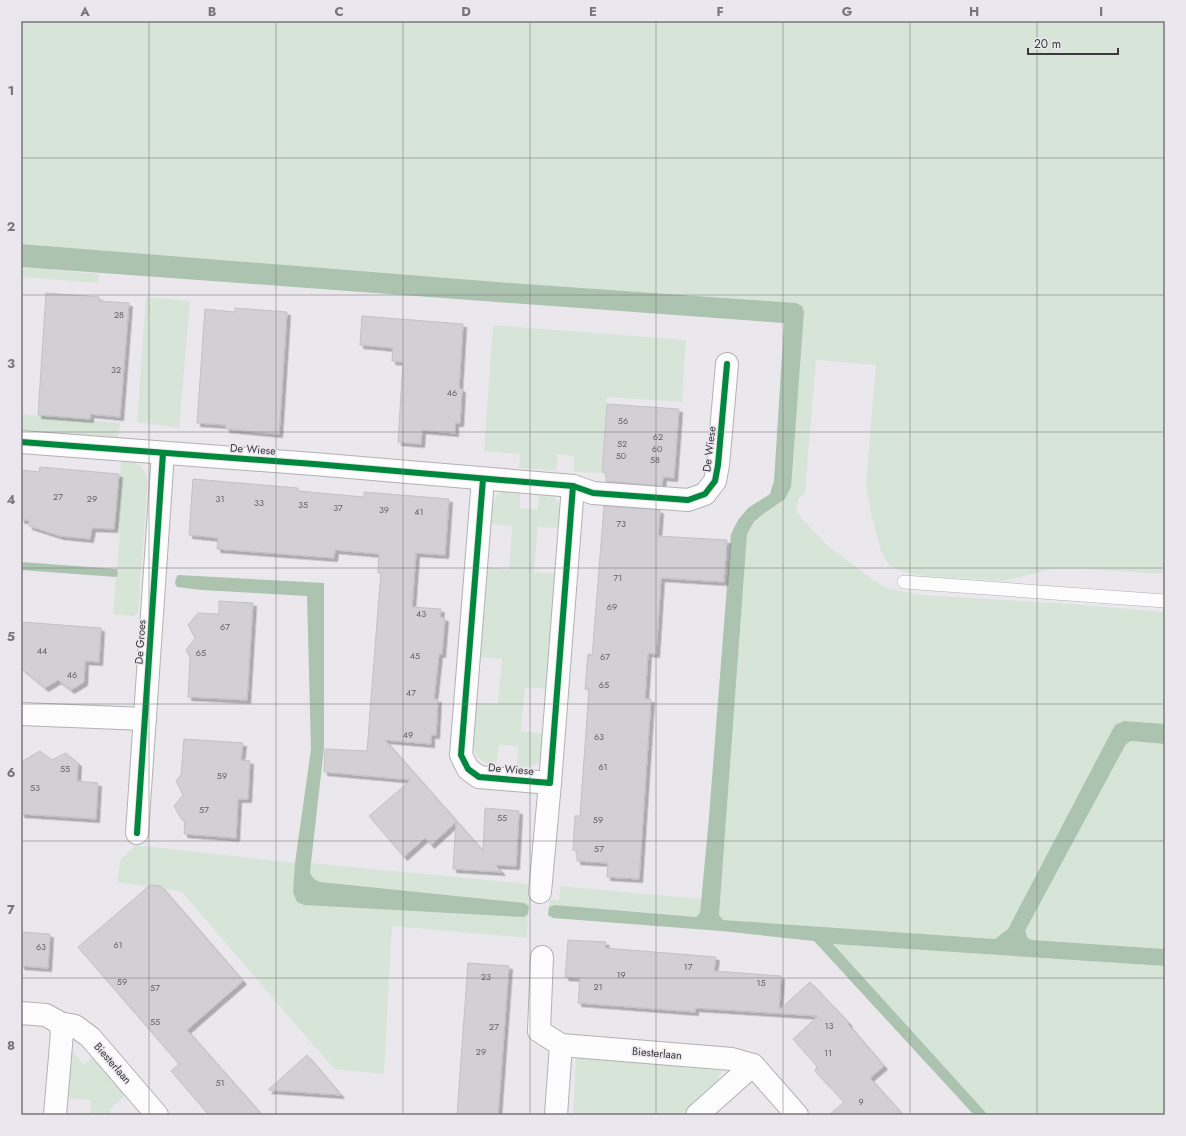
<svg xmlns="http://www.w3.org/2000/svg" width="1186" height="1136" font-family="Jost,sans-serif">
<style>
.green{fill:#d7e5d9}
.water{fill:#acc4af}
.building{fill:#d2d0d4;stroke:#c3c1c4;filter:url(#shadow)}
.lines{fill:none;stroke-linecap:round;stroke-linejoin:round}
.service-casing{stroke:#b2b0b4;stroke-width:14}
.minor-casing{stroke:#b2b0b4;stroke-width:24}
.service{stroke:#fcfcfc;stroke-width:13}
.minor{stroke:#fcfcfc;stroke-width:22}
.cycleway-casing{stroke:#ebe7ee;stroke-width:8}
.cycleway{stroke:#00873e;stroke-width:6}
.grid{fill:none;stroke:#79767a;stroke-width:1;stroke-opacity:0.55}
.labels{text-anchor:middle;stroke-width:3;stroke-linejoin:round;paint-order:stroke}
.number-label{font-size:9px;fill:#626064}
.street-label{font-size:11px;fill:#3b393c;stroke:#ebe7ee}
.neatline{fill:none;stroke:#79767a;stroke-width:1.5}
.grid-label{font-size:13px;text-anchor:middle;font-weight:bold;fill:#79767a}
</style>
<defs>
<filter id="shadow"><feDropShadow dx="3.5" dy="3.5" stdDeviation="0" flood-color="#0004"/></filter>
</defs>
<rect width="100%" height="100%" fill="#ebe8ed"/>
<g class="green">
<path d="M 21,21 L 1165,21 L 1165,574 L 1084,569 L 1052,569 L 1004,581 L 923,576 L 901,571 L 889,565 L 881,551 L 875,529 L 870,509 L 866,484 L 876,365 L 816,360 L 805,492 L 798,500 L 796,512 L 827,545 L 873,580 L 886,588 L 921,595 L 1071,604 L 1165,612 L 1165,724 L 1124,721 L 1008,929 L 995,939 L 722,920 L 719,915 L 747,534 C 759,514 767,512 785,499 L 802,306 L 796,303 L 511,283 L 21,244 Z"/>
<path d="M 21,267 L 99,274 L 98,283 L 21,277 Z"/>
<path d="M 146,297 L 190,301 L 179,428 L 137,422 Z"/>
<path d="M 493,325 L 686,340 L 682,402 L 607,397 L 601,473 L 574,472 L 574,456 L 558,454 L 556,471 L 519,468 L 520,454 L 484,451 Z"/>
<path d="M 21,414 L 120,423 L 118,436 L 117,438 L 24,431 L 21,431 Z"/>
<path d="M 121,460 C 137,461 143,465 148,481 L 138,613 L 134,616 L 113,614 L 116,577 L 118,574 L 117,569 L 120,530 L 116,529 Z"/>
<path d="M 509,489 L 520,490 L 520,508 L 538,509 L 539,491 C 563,495 560,509 559,528 L 538,527 L 534,572 L 557,574 L 548,689 L 525,687 L 521,731 L 545,734 C 542,755 545,770 517,766 L 518,746 L 499,745 L 496,766 C 489,764 482,763 477,756 C 470,747 476,716 477,703 L 498,704 L 502,659 L 480,657 L 488,567 L 509,570 L 512,526 L 490,524 C 492,507 490,494 509,489 Z"/>
<path d="M 1131,741 L 1165,744 L 1165,949 L 1032,940 L 1028,938 L 1025,931 L 1126,744 Z"/>
<path d="M 136,845 L 295,863 L 293,892 L 524,917 L 528,914 L 527,938 L 392,926 L 384,1074 L 334,1069 L 181,891 L 117,882 L 121,859 Z"/>
<path d="M 311,863 L 528,884 L 528,898 L 530,899 L 529,907 L 525,903 L 320,882 L 314,879 L 310,873 Z"/>
<path d="M 560,886 L 702,899 L 700,913 L 696,917 L 555,905 L 549,907 L 550,900 L 559,900 Z"/>
<path d="M 833,944 L 1165,966 L 1165,1115 L 988,1115 Z"/>
<path d="M 70,1049 L 84,1065 L 94,1056 L 125,1095 L 109,1110 L 112,1115 L 90,1115 L 91,1100 L 66,1098 Z"/>
<path d="M 576,1056 L 722,1071 L 716,1084 L 680,1115 L 573,1115 Z"/>
</g>
<g class="water">
<path d="M 21,244 L 511,283 L 796,303 L 802,306 L 804,312 L 791,487 L 785,499 L 763,514 L 754,522 L 747,534 L 719,915 L 723,920 L 995,939 L 1008,929 L 1115,725 L 1124,721 L 1165,724 L 1165,744 L 1131,741 L 1126,744 L 1025,931 L 1028,938 L 1032,940 L 1165,949 L 1165,966 L 833,944 L 988,1115 L 974,1115 L 814,941 L 721,931 L 553,918 L 548,915 L 549,907 L 555,905 L 696,917 L 700,913 L 709,817 L 731,534 L 738,520 L 748,508 L 770,494 L 774,481 L 784,323 L 21,267 Z"/>
<path d="M 21,562 L 117,569 L 118,574 L 116,577 L 21,570 Z"/>
<path d="M 178,575 L 324,583 L 324,748 L 311,863 L 310,873 L 314,879 L 320,882 L 525,903 L 529,907 L 528,914 L 524,917 L 304,905 L 297,902 L 293,892 L 295,863 L 311,749 L 307,596 L 201,590 L 177,587 C 174,583 175,579 178,575 Z"/>
</g>
<g class="building">
<path d="M 46,293 L 99,297 L 99,301 L 129,303 L 120,417 L 90,414 L 90,419 L 38,415 Z"/>
<path d="M 235,308 L 287,312 L 279,434 L 226,429 L 226,425 L 197,423 L 205,309 L 235,312 Z"/>
<path d="M 362,316 L 463,324 L 459,388 L 462,389 L 460,423 L 455,423 L 455,433 L 422,430 L 421,444 L 398,442 L 403,362 L 392,361 L 393,348 L 360,345 Z"/>
<path d="M 607,404 L 679,409 L 674,478 L 663,477 L 662,486 L 606,481 L 606,473 L 602,472 Z"/>
<path d="M 40,467 L 119,474 L 114,529 L 92,528 L 90,539 L 60,536 L 29,526 L 29,520 L 21,520 L 21,470 L 39,472 Z"/>
<path d="M 193,479 L 298,488 L 298,491 L 364,497 L 364,492 L 449,499 L 445,555 L 416,553 L 412,607 L 441,609 L 440,617 L 445,618 L 442,654 L 439,654 L 434,699 L 438,699 L 436,735 L 431,735 L 431,744 L 385,740 L 483,851 L 485,808 L 519,811 L 516,866 L 495,865 L 502,872 L 453,869 L 456,822 L 431,845 L 425,838 L 404,857 L 369,816 L 411,780 L 324,772 L 325,749 L 367,751 L 378,609 L 381,573 L 378,573 L 379,554 L 335,550 L 334,558 L 217,549 L 218,538 L 189,535 Z"/>
<path d="M 604,506 L 660,510 L 658,536 L 727,540 L 724,582 L 661,578 L 656,654 L 648,653 L 645,699 L 651,699 L 639,879 L 607,877 L 608,863 L 577,861 L 577,851 L 573,850 L 575,816 L 580,816 L 589,689 L 585,689 L 588,654 L 592,655 L 593,645 Z"/>
<path d="M 219,601 L 253,603 L 247,700 L 188,697 L 190,657 L 186,650 L 195,638 L 188,625 L 198,613 L 219,614 Z"/>
<path d="M 21,622 L 101,628 L 99,662 L 85,661 L 84,682 L 71,690 L 58,680 L 45,688 L 21,668 Z"/>
<path d="M 184,739 L 243,743 L 241,760 L 250,761 L 248,799 L 238,799 L 236,838 L 184,834 L 185,820 L 182,820 L 174,806 L 183,795 L 176,781 L 181,775 Z"/>
<path d="M 40,751 L 52,760 L 66,753 L 78,763 L 77,781 L 98,783 L 96,819 L 21,814 L 21,762 Z"/>
<path d="M 150,885 L 161,886 L 243,981 L 187,1030 L 262,1115 L 209,1115 L 171,1071 L 179,1064 L 78,947 Z"/>
<path d="M 21,932 L 50,934 L 48,968 L 21,966 Z"/>
<path d="M 568,940 L 606,942 L 605,948 L 716,957 L 714,971 L 781,976 L 779,1010 L 810,982 L 849,1023 L 848,1024 L 884,1066 L 870,1078 L 903,1115 L 829,1115 L 844,1102 L 815,1071 L 817,1066 L 793,1039 L 818,1016 L 695,1008 L 695,1012 L 578,1003 L 580,978 L 565,977 Z"/>
<path d="M 468,963 L 509,966 L 498,1115 L 457,1115 Z"/>
<path d="M 307,1055 L 341,1095 L 268,1090 Z"/>
</g>
<g class="lines">
<g class="service-casing">
<path id="service" d="M 904,582 L 1165,601"/>
</g>
<g class="minor-casing">
<g id="minor">
<path d="M 21,442 L 314,464 L 573,486 L 593,493 L 688,500 L 705,494 L 715,481 L 718,465 L 727,364"/>
<path d="M 483,479 L 461,755 L 468,769 L 479,777 L 550,783 L 573,486"/>
<path d="M 21,714 L 145,719"/>
<path d="M 137,833 L 163,453"/>
<path d="M 540,892 L 550,783"/>
<path d="M 542,957 L 539,1031 L 561,1045"/>
<path d="M 21,1013 L 46,1015 L 60,1023 L 75,1026 L 90,1037 L 157,1115"/>
<path d="M 55,1115 L 62,1033 L 60,1023"/>
<path d="M 556,1115 L 561,1045 L 732,1059 L 753,1065 L 797,1115"/>
<path d="M 697,1115 L 753,1065"/>
</g>
</g>
<use href="#service" class="service"/>
<use href="#minor" class="minor"/>
<g class="cycleway-casing">
<g id="cycleway">
<path d="M 21,442 L 314,464 L 573,486 L 593,493 L 688,500 L 705,494 L 715,481 L 718,465 L 727,364"/>
<path d="M 483,479 L 461,755 L 468,769 L 479,777 L 550,783 L 573,486"/>
<path d="M 137,833 L 163,453"/>
</g>
</g>
<use href="#cycleway" class="cycleway"/>
</g>
<path class="grid" d="M 149,21 L 149,1115M 276,21 L 276,1115M 403,21 L 403,1115M 530,21 L 530,1115M 656,21 L 656,1115M 783,21 L 783,1115M 910,21 L 910,1115M 1037,21 L 1037,1115M 21,158 L 1165,158M 21,295 L 1165,295M 21,432 L 1165,432M 21,568 L 1165,568M 21,704 L 1165,704M 21,841 L 1165,841M 21,978 L 1165,978"/>
<g class="labels">
<g class="number-label">
<text x="119" y="318">28</text>
<text x="116" y="373">32</text>
<text x="452" y="396">46</text>
<text x="623" y="424">56</text>
<text x="658" y="440">62</text>
<text x="622" y="447">52</text>
<text x="657" y="452">60</text>
<text x="621" y="459">50</text>
<text x="655" y="463">58</text>
<text x="58" y="500">27</text>
<text x="92" y="502">29</text>
<text x="220" y="502">31</text>
<text x="259" y="506">33</text>
<text x="303" y="508">35</text>
<text x="338" y="511">37</text>
<text x="384" y="513">39</text>
<text x="419" y="515">41</text>
<text x="621" y="527">73</text>
<text x="618" y="581">71</text>
<text x="612" y="610">69</text>
<text x="421" y="617">43</text>
<text x="225" y="630">67</text>
<text x="42" y="654">44</text>
<text x="201" y="656">65</text>
<text x="415" y="659">45</text>
<text x="605" y="660">67</text>
<text x="72" y="678">46</text>
<text x="604" y="688">65</text>
<text x="411" y="696">47</text>
<text x="408" y="738">49</text>
<text x="599" y="740">63</text>
<text x="603" y="770">61</text>
<text x="65" y="772">55</text>
<text x="222" y="779">59</text>
<text x="35" y="791">53</text>
<text x="204" y="813">57</text>
<text x="502" y="821">55</text>
<text x="598" y="823">59</text>
<text x="599" y="852">57</text>
<text x="118" y="948">61</text>
<text x="41" y="950">63</text>
<text x="688" y="970">17</text>
<text x="621" y="978">19</text>
<text x="486" y="980">23</text>
<text x="122" y="985">59</text>
<text x="761" y="986">15</text>
<text x="598" y="990">21</text>
<text x="155" y="991">57</text>
<text x="155" y="1025">55</text>
<text x="829" y="1029">13</text>
<text x="494" y="1030">27</text>
<text x="481" y="1055">29</text>
<text x="828" y="1056">11</text>
<text x="220" y="1086">51</text>
<text x="861" y="1105">9</text>
</g>
<g class="street-label">
<text transform="translate(253 449) rotate(4)" y="4">De Wiese</text>
<text transform="translate(709 449) rotate(-83)" y="4">De Wiese</text>
<text transform="translate(140 642) rotate(-86)" y="4">De Groes</text>
<text transform="translate(511 769) rotate(5)" y="4">De Wiese</text>
<text transform="translate(657 1053) rotate(5)" y="4">Biesterlaan</text>
<text transform="translate(113 1063) rotate(49)" y="4">Biesterlaan</text>
</g>
</g>
<rect width="1186" height="1136" fill="none" stroke="#ebe7ee" stroke-width="44"/>
<path d="M1028 48v6h90v-6" fill="none" stroke="#3b393c" stroke-width="2"/>
<text x="1034" y="48" font-size="12" fill="#3b393c" stroke="#ebe7ee" stroke-width="3" paint-order="stroke">20 m</text>
<rect x="22" y="22" width="1142" height="1092" class="neatline"/>
<g class="grid-label">
<text x="85" y="16">A</text>
<text x="212" y="16">B</text>
<text x="339" y="16">C</text>
<text x="466" y="16">D</text>
<text x="593" y="16">E</text>
<text x="720" y="16">F</text>
<text x="847" y="16">G</text>
<text x="974" y="16">H</text>
<text x="1101" y="16">I</text>
<text x="11" y="95">1</text>
<text x="11" y="231">2</text>
<text x="11" y="368">3</text>
<text x="11" y="504">4</text>
<text x="11" y="641">5</text>
<text x="11" y="777">6</text>
<text x="11" y="914">7</text>
<text x="11" y="1050">8</text>
</g>
</svg>
